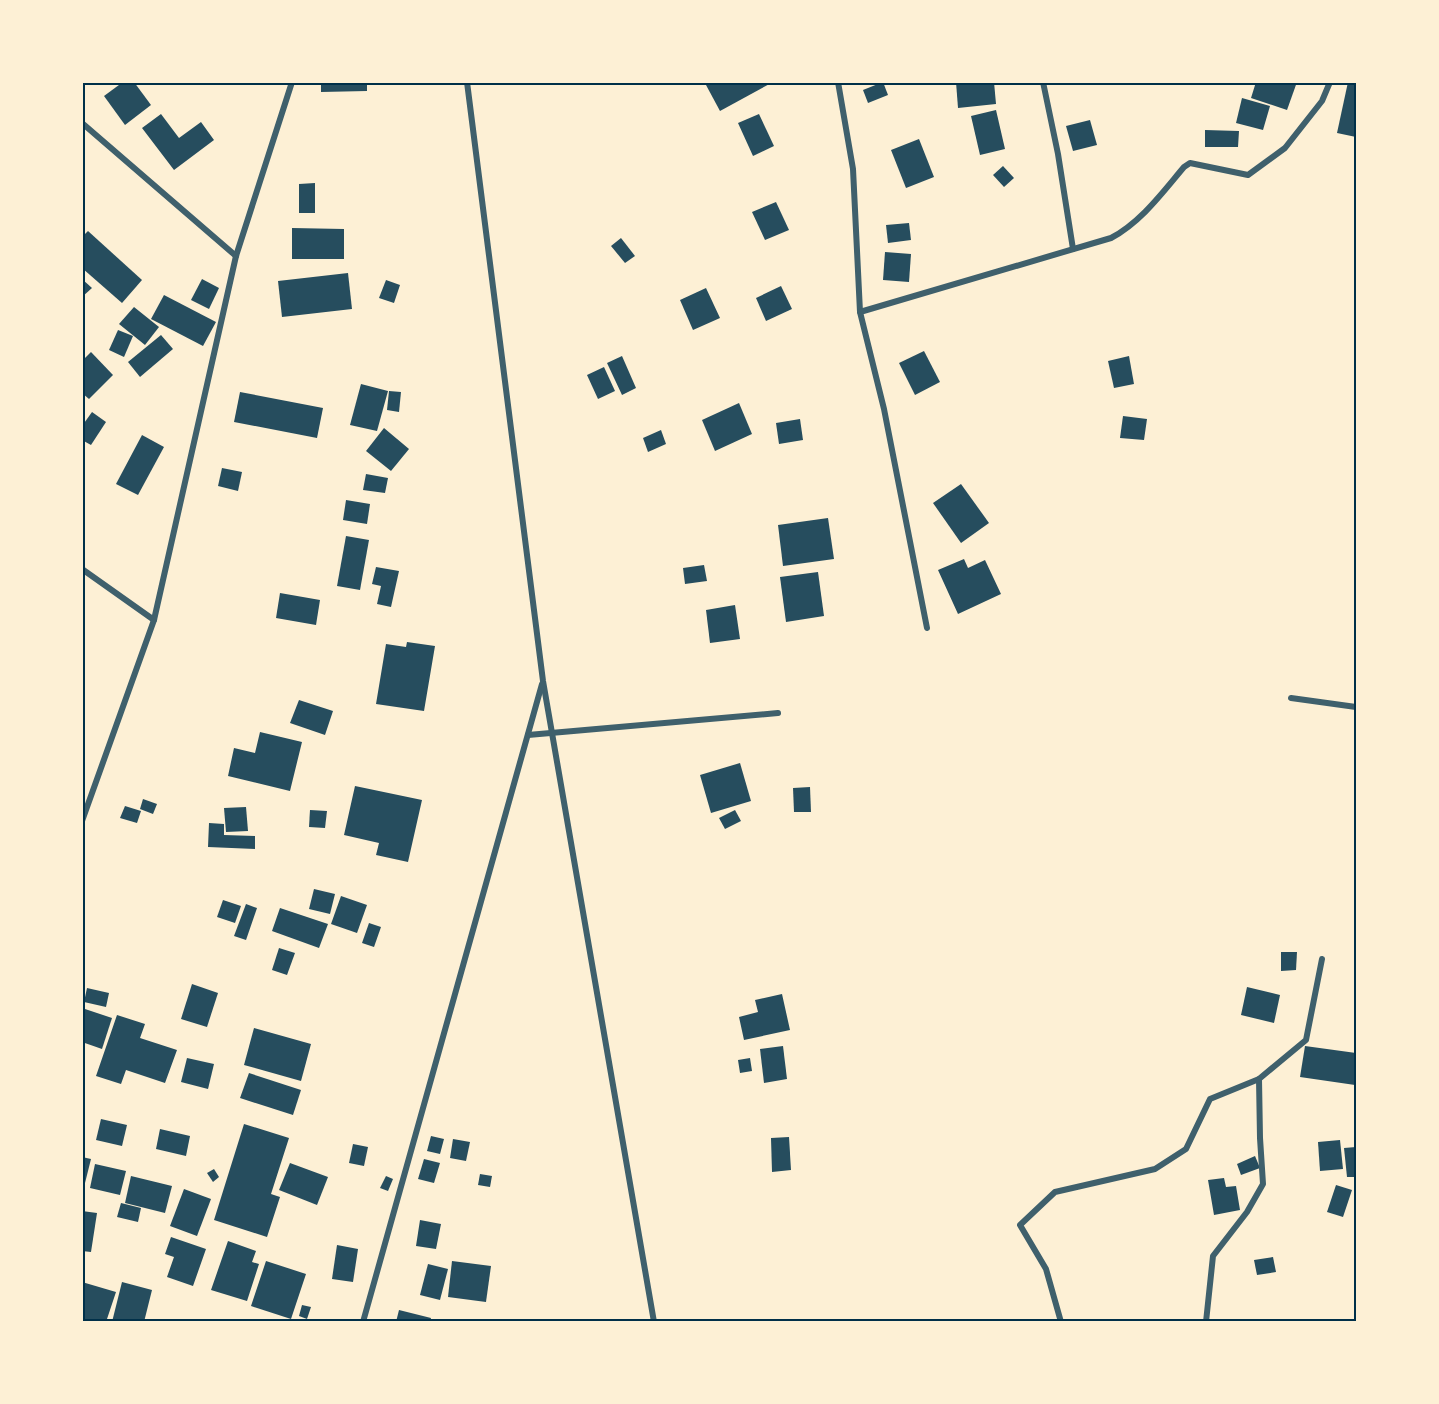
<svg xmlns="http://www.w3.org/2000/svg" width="1439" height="1404" font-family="Barlow,sans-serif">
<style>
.building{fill:#264d5e}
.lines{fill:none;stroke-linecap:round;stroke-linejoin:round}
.minor{stroke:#3f606c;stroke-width:6}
.neatline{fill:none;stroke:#003049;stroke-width:2}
</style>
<rect width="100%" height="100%" fill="#fdf0d5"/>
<g class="building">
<path d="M 123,82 L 134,82 L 151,105 L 125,125 L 104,96 Z"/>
<path d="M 321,82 L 367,82 L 367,91 L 321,92 Z"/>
<path d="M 711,82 L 773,82 L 720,111 L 706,85 Z"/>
<path d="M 883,82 L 888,95 L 868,103 L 863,90 Z"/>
<path d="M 956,82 L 994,82 L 996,104 L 958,108 Z"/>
<path d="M 1256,82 L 1297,82 L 1287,110 L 1251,98 Z"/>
<path d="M 1348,82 L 1356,84 L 1356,137 L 1337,133 Z"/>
<path d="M 1242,98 L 1270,106 L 1263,130 L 1236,123 Z"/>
<path d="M 996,110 L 1005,149 L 980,155 L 971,116 Z"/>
<path d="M 161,114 L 179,138 L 201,122 L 214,140 L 174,170 L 142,128 Z"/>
<path d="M 759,114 L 774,146 L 753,156 L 738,123 Z"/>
<path d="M 1090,120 L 1097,145 L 1073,151 L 1066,126 Z"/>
<path d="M 1205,130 L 1239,131 L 1238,147 L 1205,147 Z"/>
<path d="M 919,139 L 934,177 L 906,188 L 891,150 Z"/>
<path d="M 1003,166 L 1014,178 L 1004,187 L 993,175 Z"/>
<path d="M 315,183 L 315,213 L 299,213 L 299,184 Z"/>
<path d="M 776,202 L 789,230 L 765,240 L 752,212 Z"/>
<path d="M 909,223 L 911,240 L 888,243 L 886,225 Z"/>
<path d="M 292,228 L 344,229 L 344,259 L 292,259 Z"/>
<path d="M 88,231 L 142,280 L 122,303 L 82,268 L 82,237 Z"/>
<path d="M 621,238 L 635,256 L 625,263 L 611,246 Z"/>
<path d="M 885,252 L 911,254 L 909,282 L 883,280 Z"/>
<path d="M 348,273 L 352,309 L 282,317 L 278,281 Z"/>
<path d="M 82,279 L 92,288 L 82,297 Z"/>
<path d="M 202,279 L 219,288 L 209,309 L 191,300 Z"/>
<path d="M 386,280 L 400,285 L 394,303 L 379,298 Z"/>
<path d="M 781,286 L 792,309 L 766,321 L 756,298 Z"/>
<path d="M 706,288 L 720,318 L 693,330 L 680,300 Z"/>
<path d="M 164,295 L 216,322 L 203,346 L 151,319 Z"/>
<path d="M 134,307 L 159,327 L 145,345 L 119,324 Z"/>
<path d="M 118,330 L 133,336 L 124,357 L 109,350 Z"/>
<path d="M 161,335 L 173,349 L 140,377 L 128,362 Z"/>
<path d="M 924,351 L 940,382 L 915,395 L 899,363 Z"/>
<path d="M 91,352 L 113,375 L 89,399 L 82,393 L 82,361 Z"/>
<path d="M 622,356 L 636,388 L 622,395 L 607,363 Z"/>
<path d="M 1129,356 L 1134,384 L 1114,388 L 1108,361 Z"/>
<path d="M 604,367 L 615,391 L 598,399 L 587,375 Z"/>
<path d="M 361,384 L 388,391 L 377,431 L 350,425 Z"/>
<path d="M 389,391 L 401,392 L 399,412 L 387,410 Z"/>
<path d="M 240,392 L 323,408 L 317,438 L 234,422 Z"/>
<path d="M 739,403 L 752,434 L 715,451 L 702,420 Z"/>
<path d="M 92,412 L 106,422 L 91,445 L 82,440 L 82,426 Z"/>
<path d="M 1123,416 L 1147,419 L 1144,440 L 1120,438 Z"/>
<path d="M 800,419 L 803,440 L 779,444 L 776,423 Z"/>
<path d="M 384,428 L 409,449 L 391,471 L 366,451 Z"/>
<path d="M 661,430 L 666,444 L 648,452 L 643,438 Z"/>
<path d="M 142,435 L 164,447 L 138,495 L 116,484 Z"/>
<path d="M 222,468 L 242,472 L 238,491 L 218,486 Z"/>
<path d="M 366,474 L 388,478 L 385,493 L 363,490 Z"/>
<path d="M 961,484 L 989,523 L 961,543 L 933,503 Z"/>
<path d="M 346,500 L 370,504 L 367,524 L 343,520 Z"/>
<path d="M 828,518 L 834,559 L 783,566 L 778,525 Z"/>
<path d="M 346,536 L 369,540 L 360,590 L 337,586 Z"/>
<path d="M 964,559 L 968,568 L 985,560 L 1001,594 L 958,614 L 938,570 Z"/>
<path d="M 704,565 L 707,581 L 685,584 L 683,568 Z"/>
<path d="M 376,567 L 399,571 L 391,607 L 377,604 L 381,586 L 372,584 Z"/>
<path d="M 818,572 L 824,616 L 786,622 L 780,577 Z"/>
<path d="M 280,593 L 320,600 L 316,625 L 276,618 Z"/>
<path d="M 735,605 L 740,639 L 710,643 L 706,610 Z"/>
<path d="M 407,642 L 435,646 L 424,711 L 376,704 L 386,644 L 406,647 Z"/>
<path d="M 299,700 L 333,711 L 325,735 L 290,723 Z"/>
<path d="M 260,732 L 302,742 L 290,791 L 228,776 L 234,748 L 255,753 Z"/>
<path d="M 740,763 L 751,801 L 711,813 L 700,775 Z"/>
<path d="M 355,786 L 422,800 L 408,862 L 376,855 L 379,843 L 344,835 Z"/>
<path d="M 810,787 L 811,812 L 794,812 L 793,788 Z"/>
<path d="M 143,799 L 157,804 L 153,814 L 140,809 Z"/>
<path d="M 125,806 L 141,811 L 137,823 L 120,818 Z"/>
<path d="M 246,807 L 248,831 L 226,832 L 224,808 Z"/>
<path d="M 310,810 L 327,811 L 325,828 L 309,827 Z"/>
<path d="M 735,810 L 741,821 L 725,829 L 719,818 Z"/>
<path d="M 209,823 L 224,824 L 224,835 L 255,836 L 255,849 L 208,847 Z"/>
<path d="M 314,889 L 335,894 L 330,914 L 309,909 Z"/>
<path d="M 341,896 L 367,905 L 357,933 L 331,924 Z"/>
<path d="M 223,900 L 241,906 L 235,923 L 217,917 Z"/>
<path d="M 246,904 L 257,908 L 246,940 L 234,936 Z"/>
<path d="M 280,908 L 328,924 L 319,948 L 272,931 Z"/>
<path d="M 369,923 L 381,927 L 374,947 L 362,943 Z"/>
<path d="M 279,948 L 295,953 L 287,975 L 272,970 Z"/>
<path d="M 1281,952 L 1297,952 L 1296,970 L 1281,971 Z"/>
<path d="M 192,984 L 218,993 L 207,1027 L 181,1019 Z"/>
<path d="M 1247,987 L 1280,995 L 1274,1023 L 1241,1015 Z"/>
<path d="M 87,988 L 109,993 L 106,1007 L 84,1002 Z"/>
<path d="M 782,994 L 790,1030 L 744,1040 L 739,1017 L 758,1012 L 755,1000 Z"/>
<path d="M 82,1008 L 112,1018 L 102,1049 L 82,1042 Z"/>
<path d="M 117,1015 L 145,1024 L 140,1038 L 177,1050 L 165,1083 L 126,1070 L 121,1084 L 96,1076 Z"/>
<path d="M 254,1028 L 311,1044 L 301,1081 L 244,1065 Z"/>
<path d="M 783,1046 L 787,1079 L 764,1083 L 760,1049 Z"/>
<path d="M 1305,1046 L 1356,1053 L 1355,1085 L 1300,1077 Z"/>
<path d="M 187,1058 L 214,1064 L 208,1089 L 181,1082 Z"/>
<path d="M 750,1058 L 752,1071 L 740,1073 L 738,1060 Z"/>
<path d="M 249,1073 L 301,1090 L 293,1115 L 240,1098 Z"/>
<path d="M 101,1119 L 127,1125 L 122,1146 L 96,1140 Z"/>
<path d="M 244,1124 L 289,1138 L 271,1194 L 280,1197 L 267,1237 L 214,1220 Z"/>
<path d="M 160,1129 L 190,1136 L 186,1156 L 156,1149 Z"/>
<path d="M 431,1136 L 444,1139 L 440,1154 L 427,1151 Z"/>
<path d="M 789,1137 L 791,1170 L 772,1172 L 771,1138 Z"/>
<path d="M 453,1139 L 470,1142 L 466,1161 L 450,1158 Z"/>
<path d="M 1340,1140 L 1343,1169 L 1320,1171 L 1318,1142 Z"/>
<path d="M 353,1144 L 368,1147 L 364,1166 L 349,1163 Z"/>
<path d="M 1356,1147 L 1356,1177 L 1347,1177 L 1344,1148 Z"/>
<path d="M 1255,1156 L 1260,1168 L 1241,1175 L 1237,1164 Z"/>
<path d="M 82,1157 L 91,1159 L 83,1191 L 82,1191 Z"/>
<path d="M 424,1159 L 440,1163 L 434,1183 L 418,1179 Z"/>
<path d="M 290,1163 L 328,1177 L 317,1205 L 279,1190 Z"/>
<path d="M 95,1164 L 126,1171 L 120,1195 L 90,1188 Z"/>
<path d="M 214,1169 L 219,1177 L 213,1182 L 207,1173 Z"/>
<path d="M 480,1174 L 492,1176 L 490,1187 L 478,1185 Z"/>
<path d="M 131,1176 L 172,1186 L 165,1213 L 125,1203 Z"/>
<path d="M 386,1176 L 393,1179 L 388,1191 L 380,1188 Z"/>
<path d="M 1224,1178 L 1226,1187 L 1236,1186 L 1240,1210 L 1214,1215 L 1208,1180 Z"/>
<path d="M 1336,1185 L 1352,1190 L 1343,1217 L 1327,1212 Z"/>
<path d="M 184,1189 L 211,1199 L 197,1236 L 170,1226 Z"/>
<path d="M 121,1203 L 141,1208 L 138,1222 L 117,1217 Z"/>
<path d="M 82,1211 L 97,1213 L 91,1252 L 82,1251 Z"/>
<path d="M 420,1220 L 441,1224 L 436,1249 L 416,1246 Z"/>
<path d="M 171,1237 L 206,1249 L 193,1286 L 167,1277 L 174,1257 L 165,1254 Z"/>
<path d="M 228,1241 L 256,1251 L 252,1262 L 259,1264 L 247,1301 L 211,1290 Z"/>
<path d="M 337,1245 L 358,1249 L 353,1282 L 332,1279 Z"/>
<path d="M 1273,1257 L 1276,1272 L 1257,1275 L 1254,1260 Z"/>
<path d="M 266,1261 L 306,1274 L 291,1319 L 251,1306 Z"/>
<path d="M 452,1261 L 491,1266 L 486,1302 L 448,1297 Z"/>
<path d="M 428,1264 L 448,1269 L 440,1300 L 420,1295 Z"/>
<path d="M 82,1282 L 116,1292 L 106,1322 L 82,1322 Z"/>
<path d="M 122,1282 L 152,1290 L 144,1322 L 112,1322 Z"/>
<path d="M 302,1305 L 311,1307 L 307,1319 L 299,1316 Z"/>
<path d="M 399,1310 L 431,1318 L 430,1322 L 396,1322 Z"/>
</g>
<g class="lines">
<g class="minor">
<path d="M 467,82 L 543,681 L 654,1322"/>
<path d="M 838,82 L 853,169 L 860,312 L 884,409 L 927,628"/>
<path d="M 1043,82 L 1058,154 L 1073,249"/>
<path d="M 82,123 L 236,256"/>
<path d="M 860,312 L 1111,238 C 1141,222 1162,193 1184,167 L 1190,163 L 1248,175 L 1285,148 L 1322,101 L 1330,82"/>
<path d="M 82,569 L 154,620"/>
<path d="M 1291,698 L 1356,707"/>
<path d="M 528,735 L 778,713"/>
<path d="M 82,821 L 154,620 L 236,256 L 292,82"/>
<path d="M 363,1322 L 542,684"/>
<path d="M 1061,1322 L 1046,1269 L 1020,1225 L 1055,1192 L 1155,1169 L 1186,1149 L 1210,1099 L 1259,1079"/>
<path d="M 1206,1322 L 1213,1256 L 1247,1212 L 1263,1184 L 1260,1138 L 1259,1079 L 1306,1040 L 1322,959"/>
</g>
</g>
<rect width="1439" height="1404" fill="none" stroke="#fdf0d5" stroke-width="168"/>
<rect x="84" y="84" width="1271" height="1236" class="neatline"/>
</svg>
